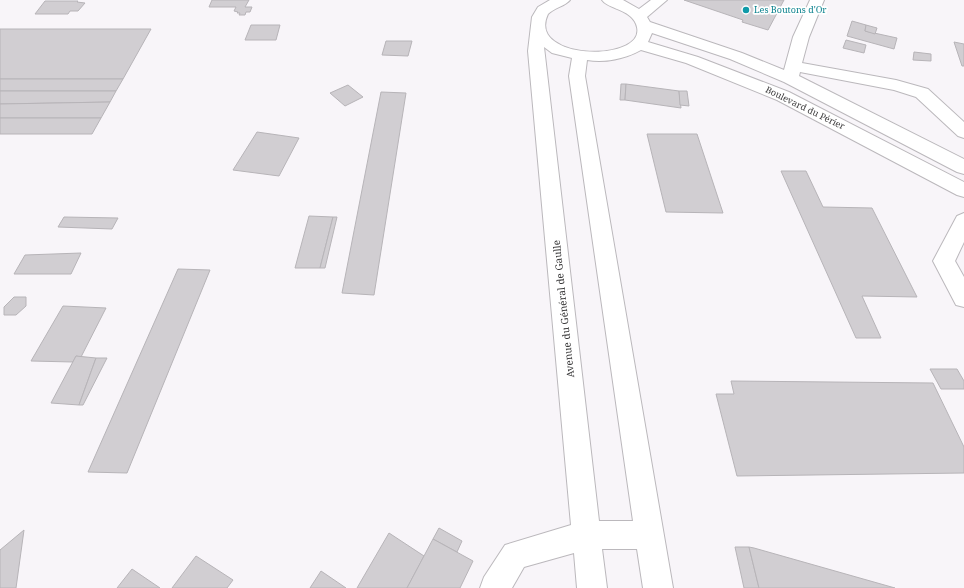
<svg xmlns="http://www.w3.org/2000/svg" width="964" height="588" font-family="'Noto Serif',serif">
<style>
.building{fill:#d1ced2;stroke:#b7b4b8}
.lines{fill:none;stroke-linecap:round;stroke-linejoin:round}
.minor-casing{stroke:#bbb8bc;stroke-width:2}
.minor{fill:#fff;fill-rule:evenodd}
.culture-dot{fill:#0f9aa8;stroke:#fff;stroke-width:1.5}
.labels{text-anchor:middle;stroke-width:3.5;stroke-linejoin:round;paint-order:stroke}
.far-culture-label{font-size:9px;fill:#0d838f;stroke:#fff;text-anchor:start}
.far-street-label{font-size:9px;fill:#3b3a3b;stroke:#fff}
.street-label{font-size:10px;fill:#3b3a3b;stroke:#fff}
</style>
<rect width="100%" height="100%" fill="#f8f5f9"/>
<g class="building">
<path d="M 212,0 L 249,0 L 245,7 L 252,7 L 250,12 L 246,12 L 245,15 L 239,15 L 240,13 L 237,13 L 238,12 L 234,11 L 236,7 L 209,7 Z"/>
<path d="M 684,0 L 784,0 L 768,30 L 742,22 L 743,20 Z"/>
<path d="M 45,1 L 78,1 L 77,2 L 85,3 L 78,11 L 70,11 L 68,14 L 35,14 Z"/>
<path d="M 852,21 L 866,25 L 865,31 L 897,38 L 894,49 L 847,36 Z"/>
<path d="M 251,25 L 280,25 L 276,40 L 245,40 Z"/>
<path d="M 866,25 L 877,28 L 875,34 L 865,31 Z"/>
<path d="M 0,29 L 151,29 L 123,79 L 0,79 Z"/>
<path d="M 846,40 L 866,45 L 864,53 L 843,48 Z"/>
<path d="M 386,41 L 412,41 L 408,56 L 382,55 Z"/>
<path d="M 954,42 L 964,44 L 964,66 L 962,66 Z"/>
<path d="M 914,52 L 931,54 L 931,61 L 913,60 Z"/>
<path d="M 0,79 L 123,79 L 116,91 L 0,91 Z"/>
<path d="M 621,84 L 626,84 L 625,100 L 620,100 Z"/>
<path d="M 626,84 L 679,91 L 681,108 L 625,100 Z"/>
<path d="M 348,85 L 363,97 L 345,106 L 330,93 Z"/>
<path d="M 0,91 L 116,91 L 110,102 L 0,104 Z"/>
<path d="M 679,91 L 687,91 L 689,106 L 680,105 Z"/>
<path d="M 381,92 L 406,93 L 374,295 L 342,293 Z"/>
<path d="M 110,102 L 101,118 L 0,118 L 0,104 Z"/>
<path d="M 0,118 L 101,118 L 92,134 L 0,134 Z"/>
<path d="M 257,132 L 299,138 L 279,176 L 233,170 Z"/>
<path d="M 647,134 L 697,134 L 723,213 L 666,212 Z"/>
<path d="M 781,171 L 806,171 L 823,207 L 872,208 L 917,297 L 862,296 L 881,338 L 856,338 Z"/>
<path d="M 309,216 L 333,217 L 320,268 L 295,268 Z"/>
<path d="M 64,217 L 118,218 L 112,229 L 58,227 Z"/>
<path d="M 333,217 L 337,217 L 325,268 L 320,268 Z"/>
<path d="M 81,253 L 71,274 L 14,274 L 25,255 Z"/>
<path d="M 178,269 L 210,270 L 127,473 L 88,472 Z"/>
<path d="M 14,297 L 26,297 L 26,306 L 16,315 L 4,315 L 4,307 Z"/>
<path d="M 63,306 L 106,308 L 81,357 L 76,356 L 73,362 L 31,361 Z"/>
<path d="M 76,356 L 96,358 L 79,405 L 51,403 Z"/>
<path d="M 96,358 L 107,358 L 83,405 L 79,405 Z"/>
<path d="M 930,369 L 957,369 L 964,381 L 964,389 L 941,389 Z"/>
<path d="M 731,381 L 933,383 L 964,447 L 964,473 L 737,476 L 716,394 L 734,394 Z"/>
<path d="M 439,528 L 462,541 L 457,552 L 433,539 Z"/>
<path d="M 24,530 L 16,588 L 0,588 L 0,550 Z"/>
<path d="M 389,533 L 424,556 L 407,588 L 357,588 Z"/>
<path d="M 433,539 L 473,561 L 460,588 L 407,588 Z"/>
<path d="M 735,547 L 749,547 L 759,588 L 744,588 Z"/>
<path d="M 749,547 L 754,548 L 895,588 L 759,588 Z"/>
<path d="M 196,556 L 233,580 L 227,588 L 172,588 Z"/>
<path d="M 132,569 L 160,588 L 117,588 Z"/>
<path d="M 321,571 L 346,588 L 310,588 Z"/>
</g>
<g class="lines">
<g class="minor-casing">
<g id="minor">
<path d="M 550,0 L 570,0 C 565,6 554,8 548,14 C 525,62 652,63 636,24 C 630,9 608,9 602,0 L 623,0 L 639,9 L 651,0 L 667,0 L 647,17 L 650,22 L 742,53 L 784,70 L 793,37 L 810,0 L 824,0 L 809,37 L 802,63 L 896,80 L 928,89 L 964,122 L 964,138 L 958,136 L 916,97 L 894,90 L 800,72 L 799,76 L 964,159 L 964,174 L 957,172 L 784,82 L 730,59 L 652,33 L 648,42 L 698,57 L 789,92 L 964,182 L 964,197 L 957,195 L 777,100 L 686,63 L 641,50 C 625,59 605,63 587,60 L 585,76 L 673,588 L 643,588 L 637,549 L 602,549 L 607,588 L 577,588 L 574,553 L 524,567 L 512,588 L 480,588 L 484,577 L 505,545 L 571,525 L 528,51 L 532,17 L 538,7 ZM 544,47 L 552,53 L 572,58 L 569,76 L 633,521 L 599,521 Z"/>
<path d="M 964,213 L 964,242 L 955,261 L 964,277 L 964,307 L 956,305 L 933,261 L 957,216 Z"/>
</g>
</g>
<use href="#minor" class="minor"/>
</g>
<circle class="culture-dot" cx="746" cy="10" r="4"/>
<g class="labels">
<g class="far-culture-label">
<text x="754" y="13">Les Boutons d'Or</text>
</g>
<g class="far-street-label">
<text transform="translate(805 108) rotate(26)" y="3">Boulevard du Périer</text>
</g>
<g class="street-label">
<text transform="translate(563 309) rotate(-96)" y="4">Avenue du Général de Gaulle</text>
</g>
</g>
</svg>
